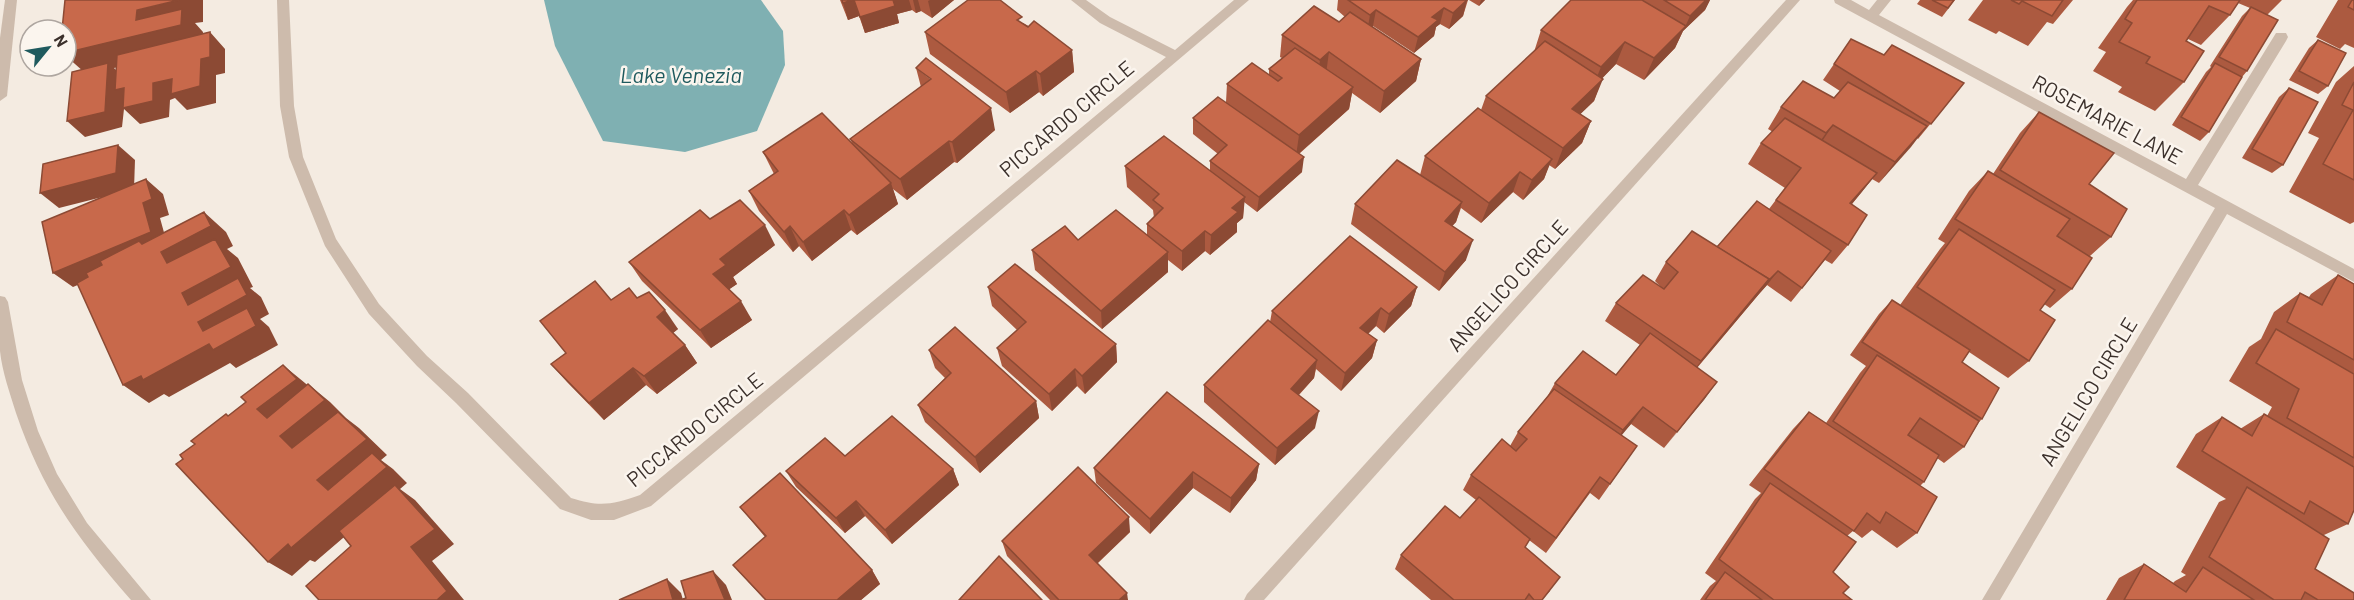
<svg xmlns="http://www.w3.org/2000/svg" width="2354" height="600" font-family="Barlow,sans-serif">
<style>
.water{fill:#7fb0b2}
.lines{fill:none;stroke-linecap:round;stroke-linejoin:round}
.minor{fill:#cdbbac;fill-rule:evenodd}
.wall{fill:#ac5a40}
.shaded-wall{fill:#8c4a34}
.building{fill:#c8694b;stroke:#8c4a34;stroke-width:1.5}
.labels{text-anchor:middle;stroke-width:5;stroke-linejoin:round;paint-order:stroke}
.street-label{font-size:21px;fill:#3b302b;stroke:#fbf5ee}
.water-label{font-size:22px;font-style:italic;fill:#1f5a5e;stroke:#fbf5ee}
</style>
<rect width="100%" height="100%" fill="#f4ebe1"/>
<path class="water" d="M 544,0 L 761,0 L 783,31 L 785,65 L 757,131 L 685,152 L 603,141 L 555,46 Z"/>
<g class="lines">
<g class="minor">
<path d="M 5,0 L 17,0 L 7,96 L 0,101 L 0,38 Z"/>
<path d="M 277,0 L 289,0 L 294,106 L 303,157 L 336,239 L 379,304 L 427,356 L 468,393 L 571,498 C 599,507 612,505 640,495 L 1166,57 L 1100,23 L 1071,0 L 1086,0 L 1110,17 L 1175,50 L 1234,0 L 1249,0 L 651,506 L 614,520 L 591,520 L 560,509 L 456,403 L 417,366 L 369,314 L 325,246 L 289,157 L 280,106 Z"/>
<path d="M 1786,0 L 1800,0 L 1264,600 L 1244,600 L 1247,594 Z"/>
<path d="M 1834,0 L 1851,0 L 1869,10 L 1877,0 L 1891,0 L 1879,15 L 2186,179 L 2276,33 L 2286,33 L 2288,37 L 2286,41 L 2198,185 L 2354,269 L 2354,282 L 2227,214 L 2000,600 L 1982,600 L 2215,208 L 1835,3 Z"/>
<path d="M 0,296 L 5,297 L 8,302 L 22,380 L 38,431 L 57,474 L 87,523 L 151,600 L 131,600 C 77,538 43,492 16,413 C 10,394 2,371 0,351 C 0,333 0,314 0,296 Z"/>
</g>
</g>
<g class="wall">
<path d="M 840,0 L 954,0 L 932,18 L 921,11 L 916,13 L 912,10 L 897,14 L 899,23 L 865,33 L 859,16 L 848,20 Z"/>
<path d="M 1338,0 L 1468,0 L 1463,16 L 1449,29 L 1440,24 L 1436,27 L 1434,36 L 1414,53 L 1373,26 L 1372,27 L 1421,59 L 1416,81 L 1380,113 L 1352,93 L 1349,109 L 1299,154 L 1302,172 L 1257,212 L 1244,202 L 1243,218 L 1237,223 L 1237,232 L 1210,255 L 1205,251 L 1182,271 L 1168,260 L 1168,272 L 1102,329 L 1035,270 L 1032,250 L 1078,240 L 1147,236 L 1147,224 L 1154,218 L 1153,210 L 1127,187 L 1125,166 L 1210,171 L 1210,161 L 1218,154 L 1193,134 L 1193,118 L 1226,102 L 1227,84 L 1269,75 L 1269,69 L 1282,58 L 1280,57 L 1282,35 L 1339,22 L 1345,17 L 1337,10 Z"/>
<path d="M 1469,0 L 1485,0 L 1479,6 Z"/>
<path d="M 1571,0 L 1710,0 L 1705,10 L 1683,31 L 1675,48 L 1644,80 L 1616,64 L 1602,78 L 1594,101 L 1580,114 L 1591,121 L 1582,143 L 1555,169 L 1549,165 L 1544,179 L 1523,200 L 1513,192 L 1481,223 L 1461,208 L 1456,222 L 1452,226 L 1466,260 L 1439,291 L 1351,224 L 1355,204 L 1420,175 L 1425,156 L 1481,110 L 1486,96 L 1534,52 L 1541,30 Z"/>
<path d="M 1920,0 L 1955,0 L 1942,17 L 1917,4 Z"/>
<path d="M 1983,0 L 2073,0 L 2053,24 L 2047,22 L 2028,46 L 1999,31 L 1996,34 L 1968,20 Z"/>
<path d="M 2133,0 L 2282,0 L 2267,15 L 2247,71 L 2242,77 L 2209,132 L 2200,141 L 2172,125 L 2206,72 L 2211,67 L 2210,66 L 2242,16 L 2250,8 L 2238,3 L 2230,15 L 2201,45 L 2188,39 L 2186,41 L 2184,82 L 2155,111 L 2118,92 L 2122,87 L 2093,71 L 2106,52 L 2098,48 L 2127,7 Z"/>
<path d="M 2338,0 L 2354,0 L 2354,48 L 2345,44 L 2340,49 L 2316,37 Z"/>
<path d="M 1023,23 L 1072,50 L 1074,72 L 1043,96 L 1039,92 L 1010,113 L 930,54 L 925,32 Z"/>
<path d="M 2318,40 L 2328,86 L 2318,94 L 2289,80 L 2309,48 Z"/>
<path d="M 1884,55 L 1964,83 L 1918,139 L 1917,138 L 1879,183 L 1872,179 L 1852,204 L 1848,245 L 1832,264 L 1825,260 L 1791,302 L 1767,285 L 1759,294 L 1697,368 L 1717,382 L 1664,448 L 1631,424 L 1621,435 L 1637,446 L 1599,500 L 1590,493 L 1546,553 L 1529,540 L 1525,547 L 1550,591 L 1542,600 L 1431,600 L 1395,569 L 1401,555 L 1460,518 L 1476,500 L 1463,490 L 1471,475 L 1510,446 L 1518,432 L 1547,397 L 1555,383 L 1616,375 L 1640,345 L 1605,321 L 1616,303 L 1661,287 L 1655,281 L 1666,262 L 1717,246 L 1769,209 L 1785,188 L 1748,164 L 1761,143 L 1773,132 L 1768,129 L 1781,107 L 1834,98 L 1840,91 L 1823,80 L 1834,64 Z"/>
<path d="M 2354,66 L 2354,222 L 2350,224 L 2289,192 L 2319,138 L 2308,133 L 2336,82 Z"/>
<path d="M 916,68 L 995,130 L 957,163 L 954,162 L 907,200 L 893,189 L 898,204 L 857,235 L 851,230 L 812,261 L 799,246 L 793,252 L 759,211 L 749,191 L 774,174 L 763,152 L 852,143 L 850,139 L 921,87 Z"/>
<path d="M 2289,88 L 2283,165 L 2272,173 L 2242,158 L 2279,97 Z"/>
<path d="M 2039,112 L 2089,184 L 2111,237 L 2090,256 L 2072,289 L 2050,308 L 2044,304 L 2040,310 L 2029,361 L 2008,378 L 1969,352 L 1962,362 L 1982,419 L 1979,422 L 1964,447 L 1944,463 L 1937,458 L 1924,482 L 1920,486 L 1917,533 L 1897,548 L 1872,530 L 1862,538 L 1853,531 L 1847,536 L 1833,572 L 1843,593 L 1852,600 L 1700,600 L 1710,586 L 1716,581 L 1705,573 L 1755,499 L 1761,493 L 1749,485 L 1793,429 L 1809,412 L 1826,423 L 1860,373 L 1866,366 L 1850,355 L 1879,314 L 1892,300 L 1900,305 L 1940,249 L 1945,243 L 1938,239 L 1969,191 L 1988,171 L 1993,174 L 2020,133 Z"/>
<path d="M 710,219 L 775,245 L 733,277 L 737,284 L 729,289 L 752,320 L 711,348 L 642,281 L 629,262 Z"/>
<path d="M 2338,275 L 2354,284 L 2354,510 L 2348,524 L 2324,535 L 2315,569 L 2354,600 L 2106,600 L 2119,578 L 2144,564 L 2173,583 L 2175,581 L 2186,575 L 2181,572 L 2219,502 L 2226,499 L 2176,467 L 2196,434 L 2222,417 L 2240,429 L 2264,414 L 2267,416 L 2272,407 L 2229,381 L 2249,347 L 2261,339 L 2274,312 L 2300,293 L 2309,297 L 2311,294 Z"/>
<path d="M 988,287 L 1116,344 L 1117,362 L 1085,394 L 1077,386 L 1052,411 L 1002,366 L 997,348 L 1017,330 L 992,306 Z"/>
<path d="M 1417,287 L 1411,306 L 1384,333 L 1376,326 L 1368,334 L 1377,340 L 1372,358 L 1341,391 L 1316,369 L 1314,378 L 1299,395 L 1315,428 L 1275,465 L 1204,402 L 1204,385 L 1270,322 L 1272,311 Z"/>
<path d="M 637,298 L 678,329 L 673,333 L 685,345 L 697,363 L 657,394 L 646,385 L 604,420 L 567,382 L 551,364 L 566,353 L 611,300 Z"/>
<path d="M 929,350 L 1036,401 L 1039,418 L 980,473 L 925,422 L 918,405 L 945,378 L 935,368 Z"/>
<path d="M 1259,464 L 1256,480 L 1230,513 L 1193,488 L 1150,534 L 1096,483 L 1094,468 Z"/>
<path d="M 953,469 L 959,485 L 892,544 L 865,516 L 845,533 L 796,487 L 786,471 Z"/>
<path d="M 740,507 L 872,570 L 880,584 L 861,600 L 765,600 L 733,565 L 765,537 Z"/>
<path d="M 1130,532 L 1097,564 L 1128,600 L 1050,600 L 1007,556 L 1002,541 Z"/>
</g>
<g class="shaded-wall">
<path d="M 179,0 L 203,0 L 203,22 L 195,23 L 203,32 L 202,47 L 114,68 L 126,80 L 153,83 L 201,59 L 210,32 L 225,49 L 225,73 L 216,75 L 216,103 L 187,110 L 175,98 L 170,100 L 169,117 L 140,124 L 124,109 L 122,127 L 85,137 L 67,121 L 84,72 L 66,56 L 66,49 L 136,20 L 137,10 Z"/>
<path d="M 852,0 L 854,0 L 859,16 L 848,20 L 843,3 Z"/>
<path d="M 893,0 L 909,0 L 912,10 L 897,14 L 899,23 L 865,33 L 860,17 Z"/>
<path d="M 913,0 L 918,0 L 921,11 L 916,13 Z"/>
<path d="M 930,0 L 954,0 L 932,18 L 928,1 Z"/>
<path d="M 1467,0 L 1463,16 L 1449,29 L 1453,13 Z"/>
<path d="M 1481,0 L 1485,0 L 1479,6 Z"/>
<path d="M 1706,0 L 1710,0 L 1705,10 L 1683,31 L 1675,48 L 1644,80 L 1654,58 L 1685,27 L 1690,16 Z"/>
<path d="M 1444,8 L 1440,24 L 1436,27 L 1434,36 L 1414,53 L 1418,37 L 1432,17 Z"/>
<path d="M 1376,10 L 1373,26 L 1367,32 L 1370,15 Z"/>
<path d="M 1625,42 L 1616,64 L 1592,89 L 1601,67 Z"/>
<path d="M 1072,50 L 1074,72 L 1043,96 L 1040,74 Z"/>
<path d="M 1329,52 L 1326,74 L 1317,82 L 1320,60 Z"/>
<path d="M 1421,59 L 1416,81 L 1380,113 L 1384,91 Z"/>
<path d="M 1036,71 L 1039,92 L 1010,113 L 1006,92 Z"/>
<path d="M 1603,79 L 1594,101 L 1564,130 L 1572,109 Z"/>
<path d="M 1353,87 L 1349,109 L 1296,156 L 1299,135 Z"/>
<path d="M 991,108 L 995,130 L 957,163 L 952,142 Z"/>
<path d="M 1591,121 L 1582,143 L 1555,169 L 1563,148 Z"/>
<path d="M 1833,125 L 1819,146 L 1811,154 L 1826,133 Z"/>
<path d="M 1927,126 L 1911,147 L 1879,183 L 1895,162 Z"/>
<path d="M 949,141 L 954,162 L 907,200 L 900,179 Z"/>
<path d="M 118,145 L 135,160 L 134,189 L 59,208 L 40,193 Z"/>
<path d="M 1304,157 L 1302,172 L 1257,212 L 1259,197 Z"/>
<path d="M 1552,159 L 1544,179 L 1523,200 L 1532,180 Z"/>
<path d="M 1520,172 L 1513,192 L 1481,223 L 1489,203 Z"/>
<path d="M 1877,173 L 1861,193 L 1835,224 L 1850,203 Z"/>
<path d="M 146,179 L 163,194 L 169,215 L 160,218 L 168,247 L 73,287 L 53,273 L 143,203 Z"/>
<path d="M 891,183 L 898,204 L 857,235 L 849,215 Z"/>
<path d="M 1245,197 L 1243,218 L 1237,223 L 1237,232 L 1210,255 L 1211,235 L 1232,208 Z"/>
<path d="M 1462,202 L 1456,222 L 1438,241 L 1445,221 Z"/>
<path d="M 844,210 L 851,230 L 812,261 L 803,242 Z"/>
<path d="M 204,212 L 226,232 L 233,246 L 227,249 L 238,258 L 253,287 L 250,288 L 261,297 L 269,314 L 260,319 L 269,327 L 278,345 L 236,368 L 230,363 L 169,397 L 164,394 L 149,403 L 123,385 L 203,331 L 188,305 L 161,252 Z"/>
<path d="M 765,225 L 775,245 L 733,277 L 737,284 L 724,293 L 713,274 L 720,259 Z"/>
<path d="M 790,226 L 799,246 L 793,252 L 784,232 Z"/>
<path d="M 1205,231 L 1205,251 L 1182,271 L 1182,251 Z"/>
<path d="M 1473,240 L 1466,260 L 1439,291 L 1445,272 Z"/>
<path d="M 1168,252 L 1168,272 L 1102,329 L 1101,311 Z"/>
<path d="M 1778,271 L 1767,285 L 1759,294 L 1688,378 L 1701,361 L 1767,282 Z"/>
<path d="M 1417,287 L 1411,306 L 1384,333 L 1389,314 Z"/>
<path d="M 741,301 L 752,320 L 711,348 L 700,330 Z"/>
<path d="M 1381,308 L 1376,326 L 1355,346 L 1360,328 Z"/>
<path d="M 665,310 L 678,329 L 669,336 L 657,317 Z"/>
<path d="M 1377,340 L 1372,358 L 1341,391 L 1345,373 Z"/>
<path d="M 1116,344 L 1117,362 L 1085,394 L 1082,376 Z"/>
<path d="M 685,345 L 697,363 L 657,394 L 644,376 Z"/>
<path d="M 1317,360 L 1314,378 L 1288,406 L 1291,389 Z"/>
<path d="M 283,365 L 305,383 L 319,396 L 308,384 L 330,402 L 346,418 L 359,428 L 387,455 L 381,460 L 393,469 L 407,483 L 400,489 L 415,500 L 454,544 L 432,561 L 464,600 L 437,600 L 411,547 L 399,490 L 315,562 L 310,560 L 292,576 L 268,562 L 328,490 L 317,480 L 292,448 L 280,436 L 257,409 Z"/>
<path d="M 633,368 L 646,385 L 604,420 L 589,403 Z"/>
<path d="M 1075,369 L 1077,386 L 1052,411 L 1049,394 Z"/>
<path d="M 1717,382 L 1704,400 L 1664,448 L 1677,432 Z"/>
<path d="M 1036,401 L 1039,418 L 980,473 L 975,457 Z"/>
<path d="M 1643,407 L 1631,424 L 1612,447 L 1623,430 Z"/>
<path d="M 1319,411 L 1315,428 L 1275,465 L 1277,448 Z"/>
<path d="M 1259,464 L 1256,480 L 1230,513 L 1231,498 Z"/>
<path d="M 953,469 L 959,485 L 892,544 L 885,530 Z"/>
<path d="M 1193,472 L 1193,488 L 1150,534 L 1150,519 Z"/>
<path d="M 856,501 L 865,516 L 845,533 L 836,518 Z"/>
<path d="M 1129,517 L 1130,532 L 1091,569 L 1089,555 Z"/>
<path d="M 872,570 L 880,584 L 861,600 L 837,600 Z"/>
<path d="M 713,571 L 726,585 L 732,600 L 725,600 Z"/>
<path d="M 667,579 L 681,593 L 683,600 L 673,600 Z"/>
<path d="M 1127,593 L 1128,600 L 1119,600 Z"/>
</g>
<g class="building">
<path d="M 65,0 L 179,0 L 137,10 L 136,20 L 182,9 L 181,25 L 69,52 L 69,49 L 66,49 L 66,30 L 62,30 Z"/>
<path d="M 842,0 L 852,0 L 843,3 Z"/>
<path d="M 854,0 L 893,0 L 895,6 L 860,17 Z"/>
<path d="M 968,0 L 1000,0 L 1022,17 L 1017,20 L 1028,27 L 1034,21 L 1072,50 L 1040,74 L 1036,71 L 1006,92 L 925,32 Z"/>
<path d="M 1348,0 L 1467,0 L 1453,13 L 1444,8 L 1432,17 L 1438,20 L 1418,37 L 1376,10 L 1370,15 Z"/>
<path d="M 1571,0 L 1642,0 L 1686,26 L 1654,58 L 1625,42 L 1601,67 L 1541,30 Z"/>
<path d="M 1664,0 L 1706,0 L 1690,16 Z"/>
<path d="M 1932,0 L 1954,0 L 1948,8 Z"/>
<path d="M 2011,0 L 2063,0 L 2052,16 L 2022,1 L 2019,4 Z"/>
<path d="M 2137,0 L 2240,0 L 2230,15 L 2209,6 L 2186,41 L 2204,51 L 2184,82 L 2146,63 L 2150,57 L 2119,42 L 2132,23 L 2125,19 Z"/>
<path d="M 2352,0 L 2354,0 L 2354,10 L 2348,7 Z"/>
<path d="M 1314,6 L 1339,22 L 1350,12 L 1421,59 L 1384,91 L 1329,52 L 1320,60 L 1282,35 Z"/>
<path d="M 2251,7 L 2278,20 L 2247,71 L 2219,57 Z"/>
<path d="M 210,32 L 210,57 L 201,59 L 200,86 L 171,94 L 172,79 L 153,83 L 153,101 L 123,108 L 124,88 L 115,90 L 117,55 Z"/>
<path d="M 1851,39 L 1884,55 L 1892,45 L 1964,83 L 1931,124 L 1834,64 Z"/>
<path d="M 2318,40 L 2346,53 L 2328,86 L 2299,71 Z"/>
<path d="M 1545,41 L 1603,79 L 1572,109 L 1591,121 L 1563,148 L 1486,96 Z"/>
<path d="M 1295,48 L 1353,87 L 1299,135 L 1227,84 L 1252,63 L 1278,81 L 1282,78 L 1269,69 Z"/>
<path d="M 926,58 L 991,108 L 952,142 L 949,141 L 900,179 L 850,139 L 931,79 L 916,68 Z"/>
<path d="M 108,63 L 105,112 L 67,121 L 72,72 Z"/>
<path d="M 2215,63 L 2242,77 L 2209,132 L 2181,117 Z"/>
<path d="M 1803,81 L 1834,98 L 1848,82 L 1927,126 L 1895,162 L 1833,125 L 1826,133 L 1781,107 Z"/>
<path d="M 2354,82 L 2354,180 L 2323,164 L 2353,110 L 2342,105 Z"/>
<path d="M 2289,88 L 2318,102 L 2283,165 L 2252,149 Z"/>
<path d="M 1218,97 L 1304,157 L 1259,197 L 1210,161 L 1227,145 L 1193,118 Z"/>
<path d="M 1478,108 L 1552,159 L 1532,180 L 1520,172 L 1489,203 L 1425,156 Z"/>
<path d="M 2039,112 L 2114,153 L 2089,184 L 2127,209 L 2111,237 L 2000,170 Z"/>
<path d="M 822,113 L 891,183 L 849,215 L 844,210 L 803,242 L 790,226 L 784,232 L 749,191 L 778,171 L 763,152 Z"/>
<path d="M 1785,118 L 1877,173 L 1850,203 L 1867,215 L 1848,245 L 1776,200 L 1801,168 L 1761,143 Z"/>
<path d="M 1164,136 L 1245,197 L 1232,208 L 1238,212 L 1211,235 L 1205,231 L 1182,251 L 1147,224 L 1163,208 L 1153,200 L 1159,194 L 1125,166 Z"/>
<path d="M 118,145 L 116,173 L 40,193 L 43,164 Z"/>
<path d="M 1397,160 L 1462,202 L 1445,221 L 1473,240 L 1445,272 L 1355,204 Z"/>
<path d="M 1988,171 L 2070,219 L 2057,236 L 2092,258 L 2072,289 L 1955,219 Z"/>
<path d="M 146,179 L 152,199 L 143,203 L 151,232 L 53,273 L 42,222 Z"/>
<path d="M 740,200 L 765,225 L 720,259 L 726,265 L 713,274 L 741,301 L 700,330 L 629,262 L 700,210 L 710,219 Z"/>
<path d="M 1757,201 L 1831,251 L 1802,288 L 1778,271 L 1769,280 L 1769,279 L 1717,247 Z"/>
<path d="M 1116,210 L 1168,252 L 1101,311 L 1032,250 L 1065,226 L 1078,240 Z"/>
<path d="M 204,212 L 211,226 L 161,252 L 167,263 L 215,239 L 231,267 L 182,293 L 188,305 L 238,278 L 247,295 L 198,322 L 203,331 L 247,308 L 256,326 L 213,350 L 209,344 L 143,380 L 141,376 L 123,385 L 77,283 L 88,277 L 86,273 L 102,265 L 100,261 L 139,241 L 142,244 Z"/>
<path d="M 1959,229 L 2055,290 L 2040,310 L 2055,320 L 2029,361 L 1917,287 Z"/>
<path d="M 1692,231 L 1769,279 L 1701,361 L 1616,303 L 1643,275 L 1664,289 L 1678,272 L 1666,262 Z"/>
<path d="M 1350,236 L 1417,287 L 1389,314 L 1381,308 L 1360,328 L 1377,340 L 1345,373 L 1272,311 Z"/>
<path d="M 1015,264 L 1116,344 L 1082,376 L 1075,369 L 1049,394 L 997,348 L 1026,322 L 988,287 Z"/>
<path d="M 2338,275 L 2354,284 L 2354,360 L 2287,322 L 2300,293 L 2322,305 Z"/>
<path d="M 595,281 L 611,300 L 629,288 L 637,298 L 649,292 L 665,310 L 657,317 L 685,345 L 644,376 L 633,368 L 589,403 L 551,364 L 566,353 L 540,321 Z"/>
<path d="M 1892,300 L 1970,350 L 1962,362 L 1999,388 L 1982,419 L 1862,342 Z"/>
<path d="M 1268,320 L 1317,360 L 1291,389 L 1319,411 L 1277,448 L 1204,385 Z"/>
<path d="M 955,327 L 1036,401 L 975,457 L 918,405 L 951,373 L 929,350 Z"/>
<path d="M 2276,329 L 2354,374 L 2354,458 L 2287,418 L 2299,389 L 2256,363 Z"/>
<path d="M 1650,333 L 1717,382 L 1677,432 L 1643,407 L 1623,430 L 1555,383 L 1583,351 L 1616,375 Z"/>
<path d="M 1877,355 L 1979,421 L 1964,447 L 1920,418 L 1908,435 L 1939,455 L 1924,482 L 1833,421 Z"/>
<path d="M 283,365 L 297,379 L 257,409 L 267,418 L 308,384 L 325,400 L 280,436 L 292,448 L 338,412 L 367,439 L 317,480 L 328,490 L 372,453 L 387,467 L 291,548 L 288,544 L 268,562 L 176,464 L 183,459 L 180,455 L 195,444 L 191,441 L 226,414 L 228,416 L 246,402 L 241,397 Z"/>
<path d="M 1554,389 L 1637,446 L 1610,484 L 1600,477 L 1556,538 L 1471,475 L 1502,439 L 1516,451 L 1527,439 L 1518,432 Z"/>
<path d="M 1167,392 L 1259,464 L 1231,498 L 1193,472 L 1150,519 L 1094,468 Z"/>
<path d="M 1809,412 L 1937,497 L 1917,533 L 1886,512 L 1880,523 L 1867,513 L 1854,531 L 1764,469 Z"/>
<path d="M 2264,414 L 2354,467 L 2354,510 L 2348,524 L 2310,501 L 2304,514 L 2202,451 L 2222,417 L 2252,436 Z"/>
<path d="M 892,416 L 953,469 L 885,530 L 856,501 L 836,518 L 786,471 L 825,438 L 845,456 Z"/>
<path d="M 1078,467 L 1129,517 L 1089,555 L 1127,593 L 1119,600 L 1059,600 L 1002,541 Z"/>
<path d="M 780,473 L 872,570 L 837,600 L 766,600 L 733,565 L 766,536 L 740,507 Z"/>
<path d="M 1770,483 L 1856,542 L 1833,572 L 1849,587 L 1843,593 L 1852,600 L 1774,600 L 1719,559 Z"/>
<path d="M 395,485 L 435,529 L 411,547 L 447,591 L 437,600 L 319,600 L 306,586 L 351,546 L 339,531 Z"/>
<path d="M 2247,487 L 2329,539 L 2315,569 L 2354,593 L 2354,600 L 2318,600 L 2305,592 L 2301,600 L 2274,600 L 2209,557 Z"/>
<path d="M 1479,497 L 1530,539 L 1525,547 L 1560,577 L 1542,600 L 1534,600 L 1529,594 L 1525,600 L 1454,600 L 1401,555 L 1445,506 L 1460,518 Z"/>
<path d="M 999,556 L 1042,600 L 959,600 Z"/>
<path d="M 2144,564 L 2186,592 L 2203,567 L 2254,600 L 2124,600 Z"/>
<path d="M 713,571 L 725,600 L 680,600 L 686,598 L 681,581 Z"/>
<path d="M 1725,572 L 1762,600 L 1705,600 Z"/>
<path d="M 667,579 L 673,600 L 619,600 Z"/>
</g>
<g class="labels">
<g class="street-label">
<text transform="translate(1067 119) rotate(-40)" y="7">PICCARDO CIRCLE</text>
<text transform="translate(2107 120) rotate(28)" y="7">ROSEMARIE LANE</text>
<text transform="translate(1508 286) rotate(-48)" y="7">ANGELICO CIRCLE</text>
<text transform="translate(2089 392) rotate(-59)" y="7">ANGELICO CIRCLE</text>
<text transform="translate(695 430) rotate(-39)" y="7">PICCARDO CIRCLE</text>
</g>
<g class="water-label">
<text x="681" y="83">Lake Venezia</text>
</g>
</g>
<g transform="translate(48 48) rotate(60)"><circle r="28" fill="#fbf5ee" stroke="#aea6a0" stroke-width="1.5"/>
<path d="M0-4.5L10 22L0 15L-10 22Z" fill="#1f5a5e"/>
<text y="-9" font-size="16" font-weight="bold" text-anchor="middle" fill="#3b302b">N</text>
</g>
</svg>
